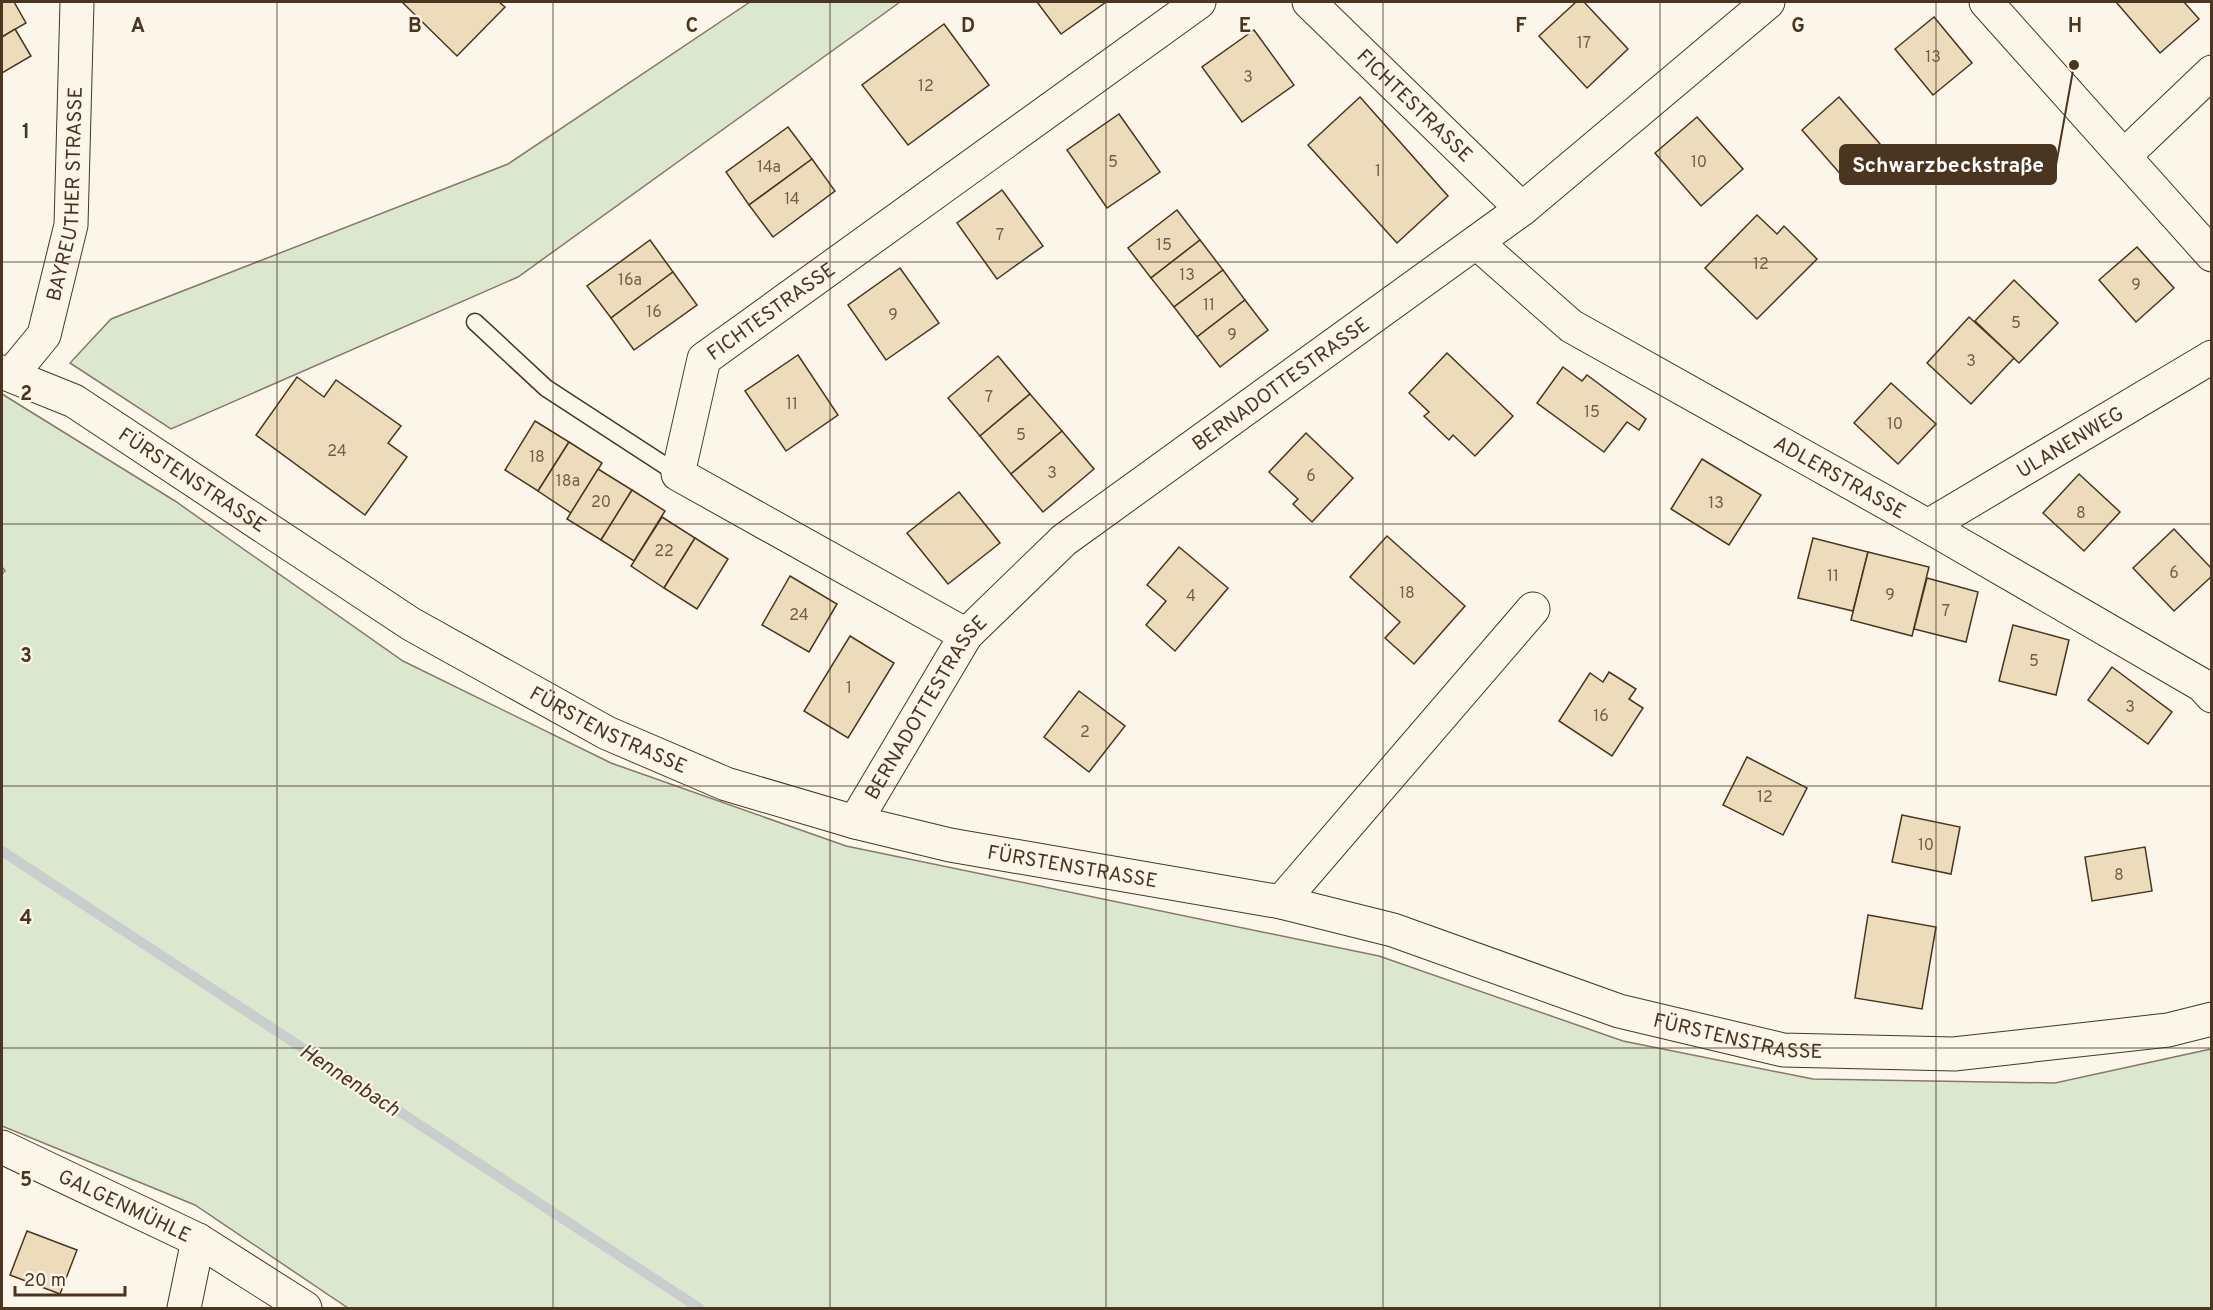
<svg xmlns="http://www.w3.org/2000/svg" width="2213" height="1310" font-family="Overpass,sans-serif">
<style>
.green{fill:#dce7d0;stroke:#887966;stroke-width:1.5}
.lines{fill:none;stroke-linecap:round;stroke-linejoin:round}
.stream{stroke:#c9cecd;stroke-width:10}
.building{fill:#ecdcbc;stroke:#4a3520;stroke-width:1.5}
.lane-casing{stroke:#4a3520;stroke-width:19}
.street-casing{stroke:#4a3520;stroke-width:35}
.lane{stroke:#fbf6e9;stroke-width:16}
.street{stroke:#fbf6e9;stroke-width:33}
.grid{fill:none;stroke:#4a3520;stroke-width:1.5;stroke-opacity:0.55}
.labels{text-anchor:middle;stroke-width:4.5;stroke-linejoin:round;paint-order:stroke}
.number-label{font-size:16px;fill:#725f47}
.street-label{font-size:20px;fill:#4a3520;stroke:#fbf6e9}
.water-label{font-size:21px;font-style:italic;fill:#4a3520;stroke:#fbf6e9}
.grid-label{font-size:20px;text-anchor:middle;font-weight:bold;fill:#4a3520;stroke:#fbf6e9;stroke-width:4.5;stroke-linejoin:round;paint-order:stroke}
.leader{fill:none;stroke:#4a3520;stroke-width:2}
.callout-dot{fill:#4a3520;stroke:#fbf6e9;stroke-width:2}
.callout{fill:#4a3520;stroke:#4a3520;stroke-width:2}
.callout-label{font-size:21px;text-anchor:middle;font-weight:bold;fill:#fff}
</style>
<rect width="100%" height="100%" fill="#fbf6e9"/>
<g class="green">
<path d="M 750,2 L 900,2 L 518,277 L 171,429 L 70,363 L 111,319 L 508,164 Z"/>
<path d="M 2,394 L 175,501 L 403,661 L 611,763 L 846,846 L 1379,956 L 1623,1041 L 1813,1079 L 2055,1083 L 2211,1049 L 2211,1308 L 348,1308 L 195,1205 L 2,1126 L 2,574 L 5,571 L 2,567 Z"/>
</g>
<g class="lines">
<path class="stream" d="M 2,851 L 699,1308"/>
</g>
<g class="building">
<path d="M 2,2 L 14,2 L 26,23 L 2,37 Z"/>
<path d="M 402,2 L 499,2 L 505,7 L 457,56 Z"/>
<path d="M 1037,2 L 1106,2 L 1061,34 Z"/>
<path d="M 1576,2 L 1584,2 L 1628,49 L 1587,88 L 1539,36 Z"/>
<path d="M 2116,2 L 2184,2 L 2199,19 L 2160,53 Z"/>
<path d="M 1934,17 L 1972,63 L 1933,95 L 1895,49 Z"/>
<path d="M 944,24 L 989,85 L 908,145 L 862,85 Z"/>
<path d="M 15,29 L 31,56 L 2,73 L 2,37 Z"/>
<path d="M 1254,30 L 1294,85 L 1242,122 L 1202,67 Z"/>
<path d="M 1360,97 L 1448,196 L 1397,243 L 1308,145 Z"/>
<path d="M 1839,97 L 1880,144 L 1843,177 L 1802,130 Z"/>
<path d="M 1119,114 L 1160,172 L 1107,208 L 1067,150 Z"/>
<path d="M 1697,117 L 1743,169 L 1701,206 L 1655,153 Z"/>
<path d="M 788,127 L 812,159 L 749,205 L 726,172 Z"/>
<path d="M 812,159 L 835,191 L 773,237 L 749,205 Z"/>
<path d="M 1002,190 L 1043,246 L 997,279 L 957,223 Z"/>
<path d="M 1177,210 L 1200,240 L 1151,278 L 1128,248 Z"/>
<path d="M 1757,215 L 1777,234 L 1784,226 L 1817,259 L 1757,319 L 1705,268 Z"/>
<path d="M 650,240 L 673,272 L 611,318 L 587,286 Z"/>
<path d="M 1200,240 L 1223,270 L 1174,307 L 1151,278 Z"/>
<path d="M 2137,247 L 2174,288 L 2136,322 L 2099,280 Z"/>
<path d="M 900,268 L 939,323 L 886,360 L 848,305 Z"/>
<path d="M 1223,270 L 1245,300 L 1197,337 L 1174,307 Z"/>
<path d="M 673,272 L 697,305 L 634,350 L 611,318 Z"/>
<path d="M 2014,280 L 2058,323 L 2019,363 L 1975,321 Z"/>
<path d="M 1245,300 L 1268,330 L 1220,367 L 1197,337 Z"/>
<path d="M 1969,317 L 2014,358 L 1971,404 L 1927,363 Z"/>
<path d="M 1447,353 L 1513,416 L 1475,456 L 1453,435 L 1449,440 L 1424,416 L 1429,412 L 1409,393 Z"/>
<path d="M 798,355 L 838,415 L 786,451 L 745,391 Z"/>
<path d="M 998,356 L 1030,394 L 980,436 L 948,398 Z"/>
<path d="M 1563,367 L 1582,381 L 1587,375 L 1646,419 L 1639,430 L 1627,422 L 1604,452 L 1537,403 Z"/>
<path d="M 297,377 L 324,397 L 336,380 L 401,426 L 388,443 L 407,457 L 365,515 L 256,435 Z"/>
<path d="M 1891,383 L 1936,424 L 1898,464 L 1854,423 Z"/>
<path d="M 1030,394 L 1062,431 L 1011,474 L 980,436 Z"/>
<path d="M 535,421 L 569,442 L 538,491 L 505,470 Z"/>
<path d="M 1062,431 L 1094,469 L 1043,512 L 1011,474 Z"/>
<path d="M 1306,433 L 1353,478 L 1312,522 L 1293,504 L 1298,499 L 1269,472 Z"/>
<path d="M 569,442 L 602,463 L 571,513 L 538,491 Z"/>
<path d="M 1702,459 L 1761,495 L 1729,545 L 1671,509 Z"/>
<path d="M 598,469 L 632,490 L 601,540 L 567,519 Z"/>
<path d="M 2079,474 L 2120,512 L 2084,551 L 2043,513 Z"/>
<path d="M 632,490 L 665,511 L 634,561 L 601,540 Z"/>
<path d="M 959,492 L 1000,543 L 948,584 L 907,533 Z"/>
<path d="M 662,517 L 695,538 L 664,588 L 631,566 Z"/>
<path d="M 2174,529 L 2212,569 L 2212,576 L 2174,611 L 2133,568 Z"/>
<path d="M 1387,536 L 1465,606 L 1414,664 L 1385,638 L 1400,622 L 1350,577 Z"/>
<path d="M 695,538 L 728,559 L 697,609 L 664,588 Z"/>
<path d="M 1813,538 L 1868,552 L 1853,611 L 1798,598 Z"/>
<path d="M 1179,547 L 1228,588 L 1175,651 L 1146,625 L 1166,601 L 1147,585 Z"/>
<path d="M 1868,552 L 1929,567 L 1912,636 L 1851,620 Z"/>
<path d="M 790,576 L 837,604 L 809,652 L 762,625 Z"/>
<path d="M 1927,578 L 1978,592 L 1966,642 L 1914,629 Z"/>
<path d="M 2013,625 L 2069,640 L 2056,695 L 1999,681 Z"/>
<path d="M 850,636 L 894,663 L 848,738 L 804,711 Z"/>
<path d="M 2112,667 L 2172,712 L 2148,744 L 2088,700 Z"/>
<path d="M 1609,672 L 1636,689 L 1629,699 L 1643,708 L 1612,756 L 1559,721 L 1590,673 L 1603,682 Z"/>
<path d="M 1079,691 L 1125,726 L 1089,772 L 1044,737 Z"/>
<path d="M 1747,757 L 1807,788 L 1783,835 L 1723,805 Z"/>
<path d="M 1902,815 L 1960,827 L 1951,874 L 1892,862 Z"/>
<path d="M 2145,847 L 2152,891 L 2092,901 L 2085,857 Z"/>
<path d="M 1868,915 L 1936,927 L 1922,1009 L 1855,998 Z"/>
<path d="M 27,1231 L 77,1250 L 60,1294 L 10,1275 Z"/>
</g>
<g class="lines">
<g class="lane-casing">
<path id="lane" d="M 475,322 L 546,388 L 678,474"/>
</g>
<g class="street-casing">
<g id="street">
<path id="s1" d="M 1309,2 L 1522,209"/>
<path d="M 1986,2 L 2212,255"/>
<path d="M 2124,156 L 2212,72"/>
<path id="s2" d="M 1477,243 L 1571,326 L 1928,526 L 2202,685 L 2212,696"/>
<path id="s3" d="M 2,372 L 74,401 L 411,624 L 607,733 L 726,784 L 855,822 L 950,845 L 1281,902 L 1393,930 L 1619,1011 L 1783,1050 L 1954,1054 L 2168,1030 L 2212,1019"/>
<path id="s4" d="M 12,374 L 44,335 L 71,225 L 77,2"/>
<path id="s5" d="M 1928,526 L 2212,357"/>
<path id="s6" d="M 966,635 L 678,474 L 704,359 L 1199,2"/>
<path id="s7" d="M 855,822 L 966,635 L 1064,540 L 1522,209 L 1768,2"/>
<path d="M 1281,902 L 1533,609"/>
<path id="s8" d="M 2,1147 L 198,1240 L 305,1308"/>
<path d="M 184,1308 L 198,1240"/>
</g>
</g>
<use href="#lane" class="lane"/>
<use href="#street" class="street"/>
</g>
<path class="grid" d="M 277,2 L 277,1308M 553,2 L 553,1308M 830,2 L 830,1308M 1106,2 L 1106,1308M 1383,2 L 1383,1308M 1660,2 L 1660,1308M 1936,2 L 1936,1308M 2,262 L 2212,262M 2,524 L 2212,524M 2,786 L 2212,786M 2,1048 L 2212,1048"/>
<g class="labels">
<g class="number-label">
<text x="1584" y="48">17</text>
<text x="1933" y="62">13</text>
<text x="1248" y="82">3</text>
<text x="926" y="91">12</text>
<text x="1113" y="167">5</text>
<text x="1699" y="167">10</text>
<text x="769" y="172">14a</text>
<text x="1378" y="176">1</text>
<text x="792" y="204">14</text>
<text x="1000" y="240">7</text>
<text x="1164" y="250">15</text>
<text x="1761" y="269">12</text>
<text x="1187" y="280">13</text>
<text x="630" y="285">16a</text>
<text x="2136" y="290">9</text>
<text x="1209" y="310">11</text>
<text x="654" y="317">16</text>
<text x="893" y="320">9</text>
<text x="2016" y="328">5</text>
<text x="1232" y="340">9</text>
<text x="1971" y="366">3</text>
<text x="989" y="402">7</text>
<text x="792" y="409">11</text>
<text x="1592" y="417">15</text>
<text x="1895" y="429">10</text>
<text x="1021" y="440">5</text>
<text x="337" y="456">24</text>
<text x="537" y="462">18</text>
<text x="1052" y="478">3</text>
<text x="1311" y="481">6</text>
<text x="568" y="486">18a</text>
<text x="601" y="507">20</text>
<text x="1716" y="508">13</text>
<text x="2081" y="518">8</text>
<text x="664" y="556">22</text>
<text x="2174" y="578">6</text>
<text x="1833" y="581">11</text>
<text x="1407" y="598">18</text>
<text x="1890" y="600">9</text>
<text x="1191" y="601">4</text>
<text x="1946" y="616">7</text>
<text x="799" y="620">24</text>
<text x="2034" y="666">5</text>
<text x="849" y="693">1</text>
<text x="2130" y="712">3</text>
<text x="1601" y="721">16</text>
<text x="1085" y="737">2</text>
<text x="1765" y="802">12</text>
<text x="1926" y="850">10</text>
<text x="2119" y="880">8</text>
</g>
<g class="street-label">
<text dy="7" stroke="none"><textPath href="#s1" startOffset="148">FICHTESTRASSE</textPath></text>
<text dy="7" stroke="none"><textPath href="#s4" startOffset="194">BAYREUTHER STRASSE</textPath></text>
<text dy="7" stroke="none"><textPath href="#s6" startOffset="530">FICHTESTRASSE</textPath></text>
<text dy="7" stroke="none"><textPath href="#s7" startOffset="621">BERNADOTTESTRASSE</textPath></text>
<text dy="7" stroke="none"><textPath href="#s5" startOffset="165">ULANENWEG</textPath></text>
<text dy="7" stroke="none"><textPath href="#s2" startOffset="434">ADLERSTRASSE</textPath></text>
<text dy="7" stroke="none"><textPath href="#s3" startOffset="220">FÜRSTENSTRASSE</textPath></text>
<text dy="7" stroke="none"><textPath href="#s7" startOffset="135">BERNADOTTESTRASSE</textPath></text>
<text dy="7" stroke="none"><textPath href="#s3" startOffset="706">FÜRSTENSTRASSE</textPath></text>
<text dy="7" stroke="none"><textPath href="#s3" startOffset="1192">FÜRSTENSTRASSE</textPath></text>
<text dy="7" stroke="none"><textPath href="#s3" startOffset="1881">FÜRSTENSTRASSE</textPath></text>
<text dy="7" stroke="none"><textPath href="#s8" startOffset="136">GALGENMÜHLE</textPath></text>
</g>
<g class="water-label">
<text transform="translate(350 1080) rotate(33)" y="7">Hennenbach</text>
</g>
</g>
<g class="grid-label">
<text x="138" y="32">A</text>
<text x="415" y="32">B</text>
<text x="692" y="32">C</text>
<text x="968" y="32">D</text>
<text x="1245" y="32">E</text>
<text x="1521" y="32">F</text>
<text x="1798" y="32">G</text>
<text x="2075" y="32">H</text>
<text x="26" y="138">1</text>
<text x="26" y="400">2</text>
<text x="26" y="662">3</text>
<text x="26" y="924">4</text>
<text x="26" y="1186">5</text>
</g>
<path class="leader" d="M2074 65L2056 165"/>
<circle class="callout-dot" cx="2074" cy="65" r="6"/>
<rect class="callout" x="1840" y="145" width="216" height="39" rx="6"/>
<g class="callout-label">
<text x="1948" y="172">Schwarzbeckstraße</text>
</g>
<rect width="2213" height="1310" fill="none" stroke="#4a3520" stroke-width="6"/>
<path d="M15 1286v9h110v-9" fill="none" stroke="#4a3520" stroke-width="3"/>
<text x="24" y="1286" font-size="18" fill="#4a3520" stroke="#fbf6e9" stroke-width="4.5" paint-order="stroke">20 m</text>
</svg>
